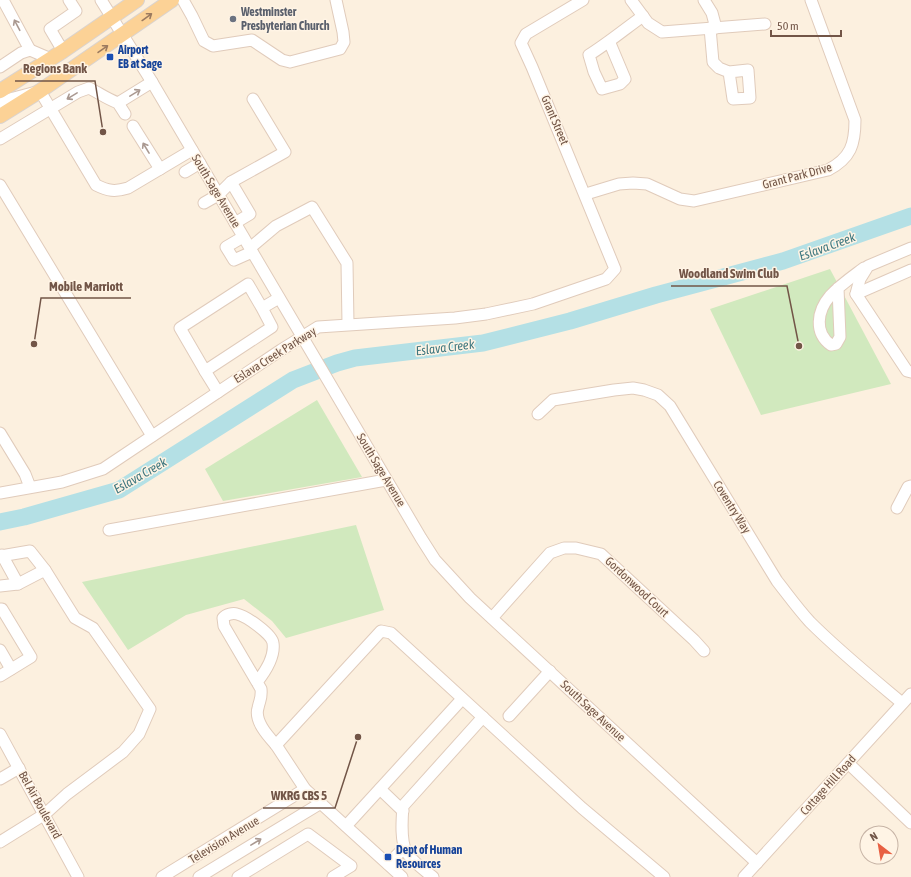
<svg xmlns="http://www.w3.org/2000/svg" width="911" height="877" font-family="'Asap Condensed',sans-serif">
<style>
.green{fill:#d1e9be}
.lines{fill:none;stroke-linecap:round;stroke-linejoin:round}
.river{stroke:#b4e0e5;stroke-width:17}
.minor-casing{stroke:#e0cbbb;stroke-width:13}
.major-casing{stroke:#dad3cf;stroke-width:16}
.minor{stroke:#fff;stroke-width:11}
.major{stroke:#fcd296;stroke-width:14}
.oneway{stroke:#9b7a5f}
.oneway2{stroke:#aa9991}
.worship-dot{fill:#6b7280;stroke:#fff4e5;stroke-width:1.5}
.transit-dot{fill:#1a4fb4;stroke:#fff4e5;stroke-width:1.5}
.labels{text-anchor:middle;stroke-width:3;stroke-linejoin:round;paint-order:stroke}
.worship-label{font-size:12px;font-weight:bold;fill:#5b616d;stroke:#fff4e5;text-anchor:start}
.transit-label{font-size:12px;font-weight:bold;fill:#164399;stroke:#fff4e5;text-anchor:start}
.street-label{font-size:12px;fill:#725547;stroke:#fff4e5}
.water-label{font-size:13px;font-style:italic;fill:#3e777f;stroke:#fff4e5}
.leader{fill:none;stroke:#725547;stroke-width:1.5}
.callout-dot{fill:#725547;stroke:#fff4e5;stroke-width:1.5}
.callout-label{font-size:13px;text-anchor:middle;font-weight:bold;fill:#725547;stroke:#fff4e5;stroke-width:3;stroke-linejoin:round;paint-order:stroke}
</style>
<rect width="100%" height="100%" fill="#fcf0df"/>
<g class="green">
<path d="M 830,269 L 891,384 L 761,415 L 710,309 Z"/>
<path d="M 317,400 L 362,477 L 223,501 L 205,469 Z"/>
<path d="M 356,525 L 384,610 L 286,638 L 272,621 L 244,599 L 186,615 L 128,650 L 82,582 Z"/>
</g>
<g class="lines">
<path class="river" d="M 0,522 L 24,517 L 119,490 L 293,380 L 337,363 L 355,358 L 483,343 L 570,321 L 656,295 L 783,261 L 911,216"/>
<g class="minor-casing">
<g id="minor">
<path d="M 3,0 L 30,50"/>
<path d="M 101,0 L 152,82 L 421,538 L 435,560 L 470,598 L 757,863"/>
<path d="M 183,0 L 192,16 L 204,41 L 213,46 L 252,40 L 282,60 L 290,62 L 340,49 L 344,42 L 343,32 L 336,0"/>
<path d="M 631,0 L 648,23 L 662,32 L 765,24"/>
<path d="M 704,0 L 712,13 L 716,28"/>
<path d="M 710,28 L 713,62 L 719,68 L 729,72 L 733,99 L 750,98 L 748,70 L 729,72"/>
<path d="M 609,41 L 625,79 L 620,84 L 602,89 L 594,72 L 589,55 C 608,43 625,29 643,16"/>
<path d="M 63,51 L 50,29 L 76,11 L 69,0"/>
<path d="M 0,67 L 21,53 L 30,50 L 51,59"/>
<path d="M 118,103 L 152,82"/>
<path d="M 0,105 L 10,99 L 40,91 L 96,185 C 108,191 115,192 128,188 L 192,150"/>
<path d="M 133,126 L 160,169"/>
<path d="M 0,139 L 78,92 L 89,88 C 99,93 107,99 118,103 L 125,114"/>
<path d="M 185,172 L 200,163"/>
<path d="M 231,182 L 250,214 L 235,223"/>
<path d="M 0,185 L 152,436"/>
<path d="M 586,194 L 619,184 L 633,183 L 647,184 L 680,199 L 694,201 L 828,170 C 851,158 855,144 855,120 L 811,0"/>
<path d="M 204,203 L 218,195 L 231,182 L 285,152 L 253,99"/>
<path d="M 243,237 L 226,247 L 234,260 L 252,252"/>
<path d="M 250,248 L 276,226 L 312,207 L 347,263 L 348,324"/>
<path d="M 911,248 L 868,266 L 860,279 L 856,294 L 907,371 L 911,372"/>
<path d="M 838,288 L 840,337 L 836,344 L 831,345 C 814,333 817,311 830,296 C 840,285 852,277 864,268"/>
<path d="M 856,294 L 911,270"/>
<path d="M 262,308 L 272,327 L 205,371 L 180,328 L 248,284 L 262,308 L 279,298"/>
<path d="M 205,371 L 218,392"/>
<path d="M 538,414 L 553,400 L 614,390 L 633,388 L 644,390 L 658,395 L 670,406 L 777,581 C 788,595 798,609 810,622 C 839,651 871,677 902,703"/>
<path d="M 0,433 L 25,474 L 30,487"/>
<path d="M 0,493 L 62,482 L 103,469 L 281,350 L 318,327 L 455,318 L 486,314 L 533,304 L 606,279 L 615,269 L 532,67 L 521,43 L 526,34 L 583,0"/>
<path d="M 897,508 L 908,487 L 911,486"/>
<path d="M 109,530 L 386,480"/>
<path d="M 2,555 L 18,584"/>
<path d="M 0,556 L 30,551 L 45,570 L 75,618 L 93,628 L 150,709 L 139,734 L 123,752 L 67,794 L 45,814 L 0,842"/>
<path d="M 0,586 L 18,584 L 45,570"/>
<path d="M 0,609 L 2,609 L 31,657 L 0,676"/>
<path d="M 492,618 L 550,553 L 564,548 L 576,548 L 601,554 L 694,640 L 704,651"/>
<path d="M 0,650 L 11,669"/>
<path d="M 257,682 C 265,672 275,656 273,643 C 272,634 246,616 237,614 C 233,613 226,614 223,618 L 224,626 L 261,689 C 262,698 260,699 258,708 C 254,721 268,736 276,745"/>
<path d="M 509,716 L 550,671"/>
<path d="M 0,734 L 78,877"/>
<path d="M 848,763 L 911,823"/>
<path d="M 0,779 L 19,768"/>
<path d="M 380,789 L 403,811"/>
<path d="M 346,826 L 462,699"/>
<path d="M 388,864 L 404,848"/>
<path d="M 162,877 L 305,789"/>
<path d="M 199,877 L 321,803"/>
<path d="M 238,877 L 308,834 L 351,866 L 333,877"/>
<path d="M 402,877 L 305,789 L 276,745 L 381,631 L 391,633 L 582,808 L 664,877"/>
<path d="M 433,877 C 424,870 413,862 407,853 C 400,842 402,819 403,806 L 483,717"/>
<path d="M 744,877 L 911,694"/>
</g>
</g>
<g class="major-casing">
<g id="major">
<path d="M 0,91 L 63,51 L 137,0"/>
<path d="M 0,116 L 40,91 L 172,0"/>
</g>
</g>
<use href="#minor" class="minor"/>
<use href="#major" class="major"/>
</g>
<defs><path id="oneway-shaft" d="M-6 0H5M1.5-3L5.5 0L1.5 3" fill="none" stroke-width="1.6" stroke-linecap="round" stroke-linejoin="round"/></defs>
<g class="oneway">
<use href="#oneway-shaft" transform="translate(147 17) rotate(-36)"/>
<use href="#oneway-shaft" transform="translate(103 49) rotate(-35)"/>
</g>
<g class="oneway2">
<use href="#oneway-shaft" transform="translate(17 25) rotate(-118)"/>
<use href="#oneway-shaft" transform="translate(135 93) rotate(-31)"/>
<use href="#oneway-shaft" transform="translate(72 96) rotate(149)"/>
<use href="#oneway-shaft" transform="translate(146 148) rotate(-121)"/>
<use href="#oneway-shaft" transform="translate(256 842) rotate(-31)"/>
</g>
<circle class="worship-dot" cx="233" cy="19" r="4"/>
<g class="transit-dot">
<rect x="106" y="53" width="8" height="8" rx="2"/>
<rect x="384" y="853" width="8" height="8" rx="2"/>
</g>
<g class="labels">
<g class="worship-label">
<text x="241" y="16">Westminster<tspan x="241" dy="14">Presbyterian Church</tspan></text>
</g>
<g class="transit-label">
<text x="118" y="54">Airport<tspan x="118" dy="14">EB at Sage</tspan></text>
<text x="396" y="854">Dept of Human<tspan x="396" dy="14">Resources</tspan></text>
</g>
<g class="street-label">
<text transform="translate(555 120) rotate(67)" y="4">Grant Street</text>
<text transform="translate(797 176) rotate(-15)" y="4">Grant Park Drive</text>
<text transform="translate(216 191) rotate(59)" y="4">South Sage Avenue</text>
<text transform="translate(275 355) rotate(-32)" y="4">Eslava Creek Parkway</text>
<text transform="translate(381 470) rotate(59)" y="4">South Sage Avenue</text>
<text transform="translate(732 507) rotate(58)" y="4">Coventry Way</text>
<text transform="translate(637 587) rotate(43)" y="4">Gordonwood Court</text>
<text transform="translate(593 711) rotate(43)" y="4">South Sage Avenue</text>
<text transform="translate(828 785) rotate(-48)" y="4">Cottage Hill Road</text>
<text transform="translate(40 805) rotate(61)" y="4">Bel Air Boulevard</text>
<text transform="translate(224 840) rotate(-31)" y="4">Television Avenue</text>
</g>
<g class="water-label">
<text transform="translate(827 246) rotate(-20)" y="5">Eslava Creek</text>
<text transform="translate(445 347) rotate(-7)" y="5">Eslava Creek</text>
<text transform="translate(140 475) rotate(-30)" y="5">Eslava Creek</text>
</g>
</g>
<path class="leader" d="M103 132L95 81H15M799 346L787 286H671M34 344L41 298H131M358 737L335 808H263"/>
<g class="callout-dot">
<circle cx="103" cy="132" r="4"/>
<circle cx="799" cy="346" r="4"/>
<circle cx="34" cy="344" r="4"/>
<circle cx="358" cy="737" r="4"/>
</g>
<g class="callout-label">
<text x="55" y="73">Regions Bank</text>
<text x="729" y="278">Woodland Swim Club</text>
<text x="86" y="291">Mobile Marriott</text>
<text x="299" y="800">WKRG CBS 5</text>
</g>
<g transform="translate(879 845) rotate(329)"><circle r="19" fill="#fff4e5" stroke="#c7b4a6"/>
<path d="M0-3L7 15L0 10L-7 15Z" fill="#e86042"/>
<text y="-6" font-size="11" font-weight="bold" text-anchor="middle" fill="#725547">N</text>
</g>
<path d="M771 30v6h70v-6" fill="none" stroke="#725547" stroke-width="2"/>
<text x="777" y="30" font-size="12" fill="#725547" stroke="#fff4e5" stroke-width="3" paint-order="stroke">50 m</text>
</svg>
